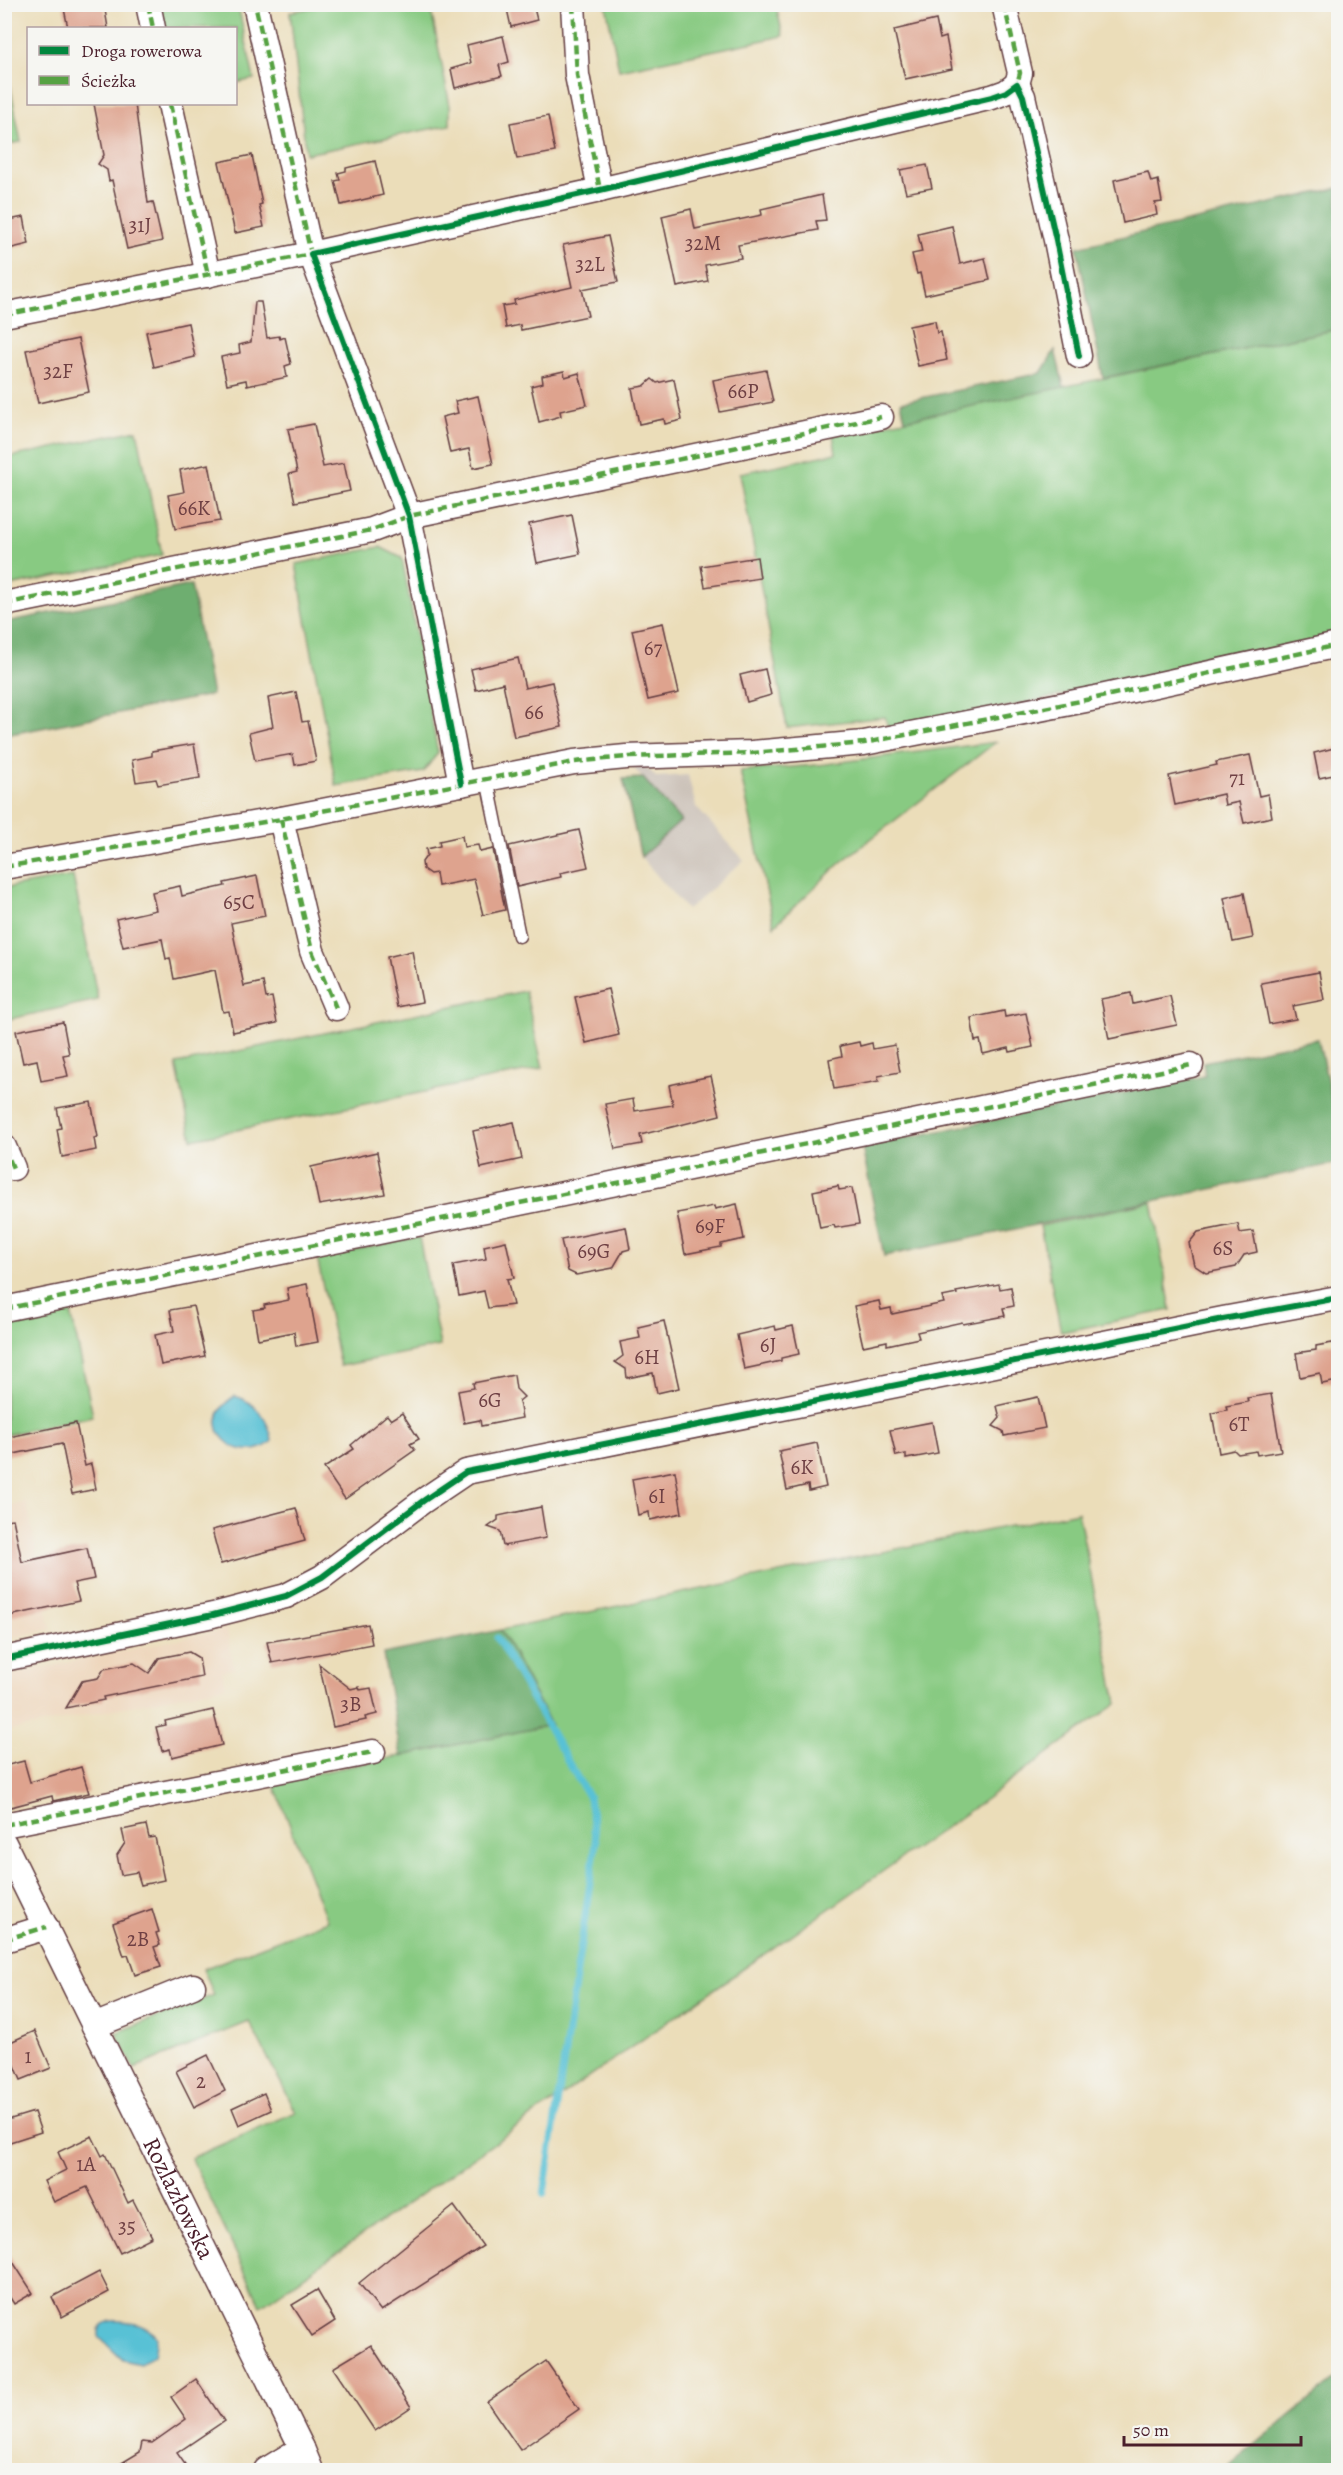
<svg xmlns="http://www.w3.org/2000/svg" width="1343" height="2475" font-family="Alegreya,serif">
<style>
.built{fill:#eed6bb}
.industrial{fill:#ccc2b9}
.green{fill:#88ca82;stroke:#697456;stroke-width:1.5}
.forest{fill:#6eae70;stroke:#5c664e;stroke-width:1.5}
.water{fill:#58c1d5;stroke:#517080;stroke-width:1.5}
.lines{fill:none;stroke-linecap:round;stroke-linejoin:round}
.stream{stroke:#58c1d5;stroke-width:7}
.building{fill:#dea38e}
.lane-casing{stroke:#623c40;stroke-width:15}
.street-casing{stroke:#623c40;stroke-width:27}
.lane{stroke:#fff;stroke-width:12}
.street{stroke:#fff;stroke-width:24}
.quiet{stroke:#56a243;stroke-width:4.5;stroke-dasharray:9 4.5;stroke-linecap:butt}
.cycleway-casing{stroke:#f6f6f2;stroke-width:10}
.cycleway{stroke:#00873e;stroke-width:6}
.labels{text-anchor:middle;stroke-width:4.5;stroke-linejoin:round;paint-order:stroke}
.number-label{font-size:21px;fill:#6f4044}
.street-label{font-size:24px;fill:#4a1f2b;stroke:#f6f6f2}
</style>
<rect width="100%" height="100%" fill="#f6f6f2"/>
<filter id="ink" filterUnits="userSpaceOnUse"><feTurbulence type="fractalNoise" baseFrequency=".0167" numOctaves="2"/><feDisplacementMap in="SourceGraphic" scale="12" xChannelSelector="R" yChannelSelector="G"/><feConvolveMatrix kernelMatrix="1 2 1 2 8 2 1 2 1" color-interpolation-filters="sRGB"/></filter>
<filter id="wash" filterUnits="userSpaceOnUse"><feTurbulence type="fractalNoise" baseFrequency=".008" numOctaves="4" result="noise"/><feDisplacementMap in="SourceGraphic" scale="24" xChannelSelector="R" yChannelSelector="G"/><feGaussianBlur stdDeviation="1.35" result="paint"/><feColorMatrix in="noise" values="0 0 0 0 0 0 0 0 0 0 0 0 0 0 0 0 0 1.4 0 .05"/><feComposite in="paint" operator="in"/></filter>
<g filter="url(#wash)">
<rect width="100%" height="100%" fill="#ebddb9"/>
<g class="built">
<path d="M 27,1502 L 51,1629 L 5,1639 L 5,1507 Z"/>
<path d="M 227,1629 L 234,1669 L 222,1671 L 226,1686 L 5,1732 L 4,1676 Z"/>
</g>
<path class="industrial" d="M 630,764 L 644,764 L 656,777 L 688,775 L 696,807 L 744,860 L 687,910 L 641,857 L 681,821 Z"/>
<g class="green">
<path d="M 329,4 L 430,5 L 450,106 L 450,125 L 306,154 L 290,12 Z"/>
<path d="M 160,5 L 238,5 L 254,79 L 236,83 L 236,28 L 165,28 Z"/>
<path d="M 606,5 L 776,5 L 783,36 L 619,70 Z"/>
<path d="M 5,59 L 21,142 L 5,145 L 4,145 Z"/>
<path d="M 1338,329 L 1338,638 L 889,731 L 885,717 L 787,728 L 740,473 L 836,453 L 833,435 Z"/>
<path d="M 137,430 L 162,555 L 5,587 L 5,458 Z"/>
<path d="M 380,547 L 402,558 L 438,753 L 423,772 L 336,786 L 296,564 Z"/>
<path d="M 996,742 L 840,863 L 774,926 L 740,771 L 818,765 Z"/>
<path d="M 73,876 L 98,1000 L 5,1020 L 5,888 Z"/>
<path d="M 525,991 L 543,1068 L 192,1139 L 176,1064 Z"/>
<path d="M 1152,1202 L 1171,1310 L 1061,1332 L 1040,1226 Z"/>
<path d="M 419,1237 L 440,1346 L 340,1366 L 317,1258 Z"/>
<path d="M 70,1308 L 93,1416 L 5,1435 L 5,1322 Z"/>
<path d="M 1078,1512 L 1117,1703 L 982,1802 L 261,2306 L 191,2158 L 296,2112 L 249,2022 L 134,2068 L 116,2033 L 214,1995 L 203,1969 L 327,1921 L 273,1782 L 550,1725 L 501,1630 Z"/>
</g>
<g class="forest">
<path d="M 1338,188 L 1338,329 L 1103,378 L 1077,247 Z"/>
<path d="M 1055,350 L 1064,387 L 905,420 L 901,402 L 1041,373 Z"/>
<path d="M 191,585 L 212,695 L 5,735 L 5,622 Z"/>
<path d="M 643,778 L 681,821 L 641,857 L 623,779 Z"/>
<path d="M 1318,1039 L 1338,1128 L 1338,1163 L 884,1256 L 862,1147 L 1205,1076 L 1203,1062 Z"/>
<path d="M 501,1630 L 551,1725 L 401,1756 L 383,1654 Z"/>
<path d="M 1338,2377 L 1338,2470 L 1224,2470 Z"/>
</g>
<g class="water">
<path d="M 235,1396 C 254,1401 270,1421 272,1441 C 242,1470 189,1425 235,1396 Z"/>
<path d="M 111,2321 C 127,2320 148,2325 157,2337 L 154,2355 L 141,2364 L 123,2360 L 99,2337 L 99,2330 L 103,2324 Z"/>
</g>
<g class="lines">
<path class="stream" d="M 497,1638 L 589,1798 L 596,1842 L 544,2194"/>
</g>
<g id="blocks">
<g class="building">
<path d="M 63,4 L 104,4 L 108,28 L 68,28 Z"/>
<path d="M 522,4 L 533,4 L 537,20 L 511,27 L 507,9 Z"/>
<path d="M 936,20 L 940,39 L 946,37 L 952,69 L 905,79 L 894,30 Z"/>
<path d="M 503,36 L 509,62 L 499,65 L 502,76 L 455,88 L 451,69 L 471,63 L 467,45 Z"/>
<path d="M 94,104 L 135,104 L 148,203 L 153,202 L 162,241 L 127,249 L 112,180 L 109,181 L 107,170 L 98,164 L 104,155 Z"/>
<path d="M 548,116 L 555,152 L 517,159 L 510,123 Z"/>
<path d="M 252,155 L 262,204 L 259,205 L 264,227 L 235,233 L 219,162 Z"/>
<path d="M 375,161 L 383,195 L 341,205 L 335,181 L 340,180 L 338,173 L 346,171 L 346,168 Z"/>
<path d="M 927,165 L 932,188 L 906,193 L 900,170 Z"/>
<path d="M 1148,172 L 1151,182 L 1158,180 L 1162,202 L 1155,203 L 1157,215 L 1123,223 L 1114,180 Z"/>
<path d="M 822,195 L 826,220 L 816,221 L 818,230 L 738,245 L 741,258 L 705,265 L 708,281 L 677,287 L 662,216 L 691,209 L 695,229 L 762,215 L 761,209 Z"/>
<path d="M 24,217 L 29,244 L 4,250 L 4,221 Z"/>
<path d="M 952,226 L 960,264 L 985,258 L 990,280 L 925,295 L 920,273 L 917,274 L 912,254 L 922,252 L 918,234 Z"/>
<path d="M 608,236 L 618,282 L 582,289 L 588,316 L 521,330 L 520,325 L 506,328 L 502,306 L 515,304 L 514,300 L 572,287 L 563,245 Z"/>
<path d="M 255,302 L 261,302 L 267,338 L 279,336 L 280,339 L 285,337 L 291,364 L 285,366 L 287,377 L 247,386 L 246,380 L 227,384 L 221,357 L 240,353 L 239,345 L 251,342 Z"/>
<path d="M 935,321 L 937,333 L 941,332 L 947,360 L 918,366 L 909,326 Z"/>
<path d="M 188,323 L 195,357 L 154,367 L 146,332 Z"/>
<path d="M 78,339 L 89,392 L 38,403 L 26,350 Z"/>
<path d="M 766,370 L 773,402 L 720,412 L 713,380 Z"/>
<path d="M 564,371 L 565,377 L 579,373 L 587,405 L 560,411 L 561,416 L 539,422 L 531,386 L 543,383 L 542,376 Z"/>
<path d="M 652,379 L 657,383 L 674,379 L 682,420 L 665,424 L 664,419 L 639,424 L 632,388 L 644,386 Z"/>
<path d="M 478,396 L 493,464 L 473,468 L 469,449 L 450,453 L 442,417 L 458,413 L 455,401 Z"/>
<path d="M 314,424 L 323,467 L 344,463 L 350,491 L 295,502 L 289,474 L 297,472 L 288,429 Z"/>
<path d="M 209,464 L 220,521 L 175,529 L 168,495 L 184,492 L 180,470 Z"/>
<path d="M 572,515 L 580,554 L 537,563 L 529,524 Z"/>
<path d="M 757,557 L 760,578 L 705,587 L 701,566 Z"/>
<path d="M 663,623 L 679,693 L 648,700 L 632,630 Z"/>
<path d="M 518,658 L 525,688 L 552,682 L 562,727 L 514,737 L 503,683 L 476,690 L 471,669 Z"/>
<path d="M 765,669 L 771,695 L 747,702 L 740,675 Z"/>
<path d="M 296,692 L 302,722 L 308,721 L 316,761 L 295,765 L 293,754 L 255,761 L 249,733 L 273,727 L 268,698 Z"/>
<path d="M 194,744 L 200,778 L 158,785 L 156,779 L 136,782 L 132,760 L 152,756 L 152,751 Z"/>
<path d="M 1338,747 L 1338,774 L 1319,778 L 1314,753 Z"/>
<path d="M 1250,755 L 1259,796 L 1268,794 L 1272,817 L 1244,823 L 1239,802 L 1225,805 L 1223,794 L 1175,805 L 1169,776 L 1217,765 L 1216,762 Z"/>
<path d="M 579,830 L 588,867 L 560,873 L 561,877 L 517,887 L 509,846 Z"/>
<path d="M 462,836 L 464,847 L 478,845 L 480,852 L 493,849 L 505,910 L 483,915 L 474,879 L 438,886 L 436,873 L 430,874 L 423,869 L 422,862 L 427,855 L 426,849 L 440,846 L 439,841 Z"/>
<path d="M 257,876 L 265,916 L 231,923 L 244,986 L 263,982 L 266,998 L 272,997 L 277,1023 L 233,1032 L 229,1011 L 223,1012 L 215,970 L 174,979 L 170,958 L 166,959 L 162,939 L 123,947 L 116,919 L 156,910 L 152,892 L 180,886 L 182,896 L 225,886 L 224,883 Z"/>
<path d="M 1244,893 L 1253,938 L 1233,942 L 1224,898 Z"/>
<path d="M 412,951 L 422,1002 L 397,1007 L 387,957 Z"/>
<path d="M 1319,972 L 1324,1000 L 1293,1006 L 1296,1019 L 1269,1024 L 1261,983 Z"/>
<path d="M 608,989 L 619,1035 L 586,1043 L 575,997 Z"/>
<path d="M 1131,993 L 1133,1004 L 1170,996 L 1177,1025 L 1109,1039 L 1101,999 Z"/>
<path d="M 1004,1011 L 1005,1017 L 1026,1013 L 1033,1047 L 1010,1052 L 1009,1048 L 983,1054 L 980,1040 L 975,1041 L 971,1018 Z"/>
<path d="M 63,1022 L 69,1054 L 63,1055 L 68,1076 L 41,1081 L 37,1060 L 23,1063 L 16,1031 Z"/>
<path d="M 859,1042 L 860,1046 L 872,1043 L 873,1049 L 895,1045 L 900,1072 L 878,1076 L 879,1081 L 834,1089 L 829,1059 L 842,1056 L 840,1046 Z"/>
<path d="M 711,1076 L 720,1115 L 640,1135 L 642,1144 L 615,1149 L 605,1104 L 633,1099 L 635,1111 L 673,1105 L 669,1085 Z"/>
<path d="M 91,1102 L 98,1137 L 94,1138 L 96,1150 L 62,1157 L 57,1129 L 61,1128 L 57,1108 Z"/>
<path d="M 514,1122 L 522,1159 L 481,1168 L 473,1131 Z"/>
<path d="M 377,1152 L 385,1194 L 319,1205 L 311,1167 Z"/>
<path d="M 838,1186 L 839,1190 L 852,1188 L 859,1224 L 835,1228 L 834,1225 L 820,1228 L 813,1191 Z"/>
<path d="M 737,1204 L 744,1239 L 721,1244 L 721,1247 L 685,1254 L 677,1213 L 714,1206 L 715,1209 Z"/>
<path d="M 1238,1224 L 1240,1233 L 1253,1231 L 1257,1252 L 1244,1255 L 1236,1267 L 1206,1273 L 1194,1265 L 1189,1243 L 1198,1232 Z"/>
<path d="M 626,1227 L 630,1249 L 623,1251 L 613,1268 L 576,1275 L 568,1271 L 561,1240 Z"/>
<path d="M 506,1241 L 514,1278 L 507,1279 L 513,1305 L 488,1308 L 484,1291 L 459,1296 L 453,1265 L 486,1259 L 484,1246 Z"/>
<path d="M 307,1284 L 318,1342 L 296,1346 L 294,1332 L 258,1339 L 253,1310 L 265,1308 L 264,1305 L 289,1300 L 287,1288 Z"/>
<path d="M 999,1284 L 1000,1289 L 1011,1287 L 1014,1306 L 1003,1308 L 1005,1316 L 963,1324 L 962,1322 L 917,1332 L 919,1338 L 887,1345 L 887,1341 L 863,1346 L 854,1306 L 879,1301 L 881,1310 L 891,1308 L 892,1314 L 944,1303 L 942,1297 L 957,1294 L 956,1292 Z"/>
<path d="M 193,1306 L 205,1356 L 161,1365 L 155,1335 L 174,1331 L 170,1310 Z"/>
<path d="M 664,1321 L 679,1388 L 657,1393 L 653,1373 L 627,1378 L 626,1369 L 615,1362 L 623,1356 L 620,1342 L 640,1338 L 638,1327 Z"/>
<path d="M 775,1326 L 776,1330 L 793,1326 L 799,1354 L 781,1358 L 781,1361 L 744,1369 L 737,1335 Z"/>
<path d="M 1338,1342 L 1338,1381 L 1322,1384 L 1320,1373 L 1300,1377 L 1296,1353 L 1316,1350 L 1316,1346 Z"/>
<path d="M 514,1375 L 516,1389 L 524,1397 L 519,1401 L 522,1418 L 481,1426 L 480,1420 L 464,1423 L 458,1391 L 474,1388 L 473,1383 Z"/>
<path d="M 1271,1394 L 1281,1451 L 1257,1455 L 1256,1451 L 1238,1454 L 1234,1450 L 1219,1453 L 1212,1413 L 1227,1410 L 1226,1406 L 1248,1402 L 1247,1398 Z"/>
<path d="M 1038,1397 L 1045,1428 L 1004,1436 L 1003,1431 L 993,1426 L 1000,1418 L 997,1406 Z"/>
<path d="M 402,1413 L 419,1439 L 410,1444 L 415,1450 L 345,1499 L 324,1468 L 354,1449 L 351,1445 L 387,1415 L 391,1420 Z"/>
<path d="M 932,1422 L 938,1453 L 906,1459 L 906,1454 L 896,1456 L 890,1430 Z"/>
<path d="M 76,1423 L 85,1466 L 91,1464 L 96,1489 L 72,1494 L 62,1444 L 4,1456 L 4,1438 Z"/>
<path d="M 817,1443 L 826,1487 L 809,1491 L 808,1485 L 787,1490 L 779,1451 Z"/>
<path d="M 675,1471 L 682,1513 L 650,1520 L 649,1512 L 638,1515 L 632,1479 Z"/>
<path d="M 541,1507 L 546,1538 L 503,1546 L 500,1531 L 488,1527 L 498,1520 L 498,1516 Z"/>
<path d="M 296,1508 L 305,1541 L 221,1564 L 212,1530 Z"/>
<path d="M 13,1519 L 22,1562 L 87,1548 L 94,1579 L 74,1583 L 79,1601 L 4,1617 L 4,1520 Z"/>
<path d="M 368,1624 L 372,1644 L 272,1663 L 267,1642 Z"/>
<path d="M 189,1652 L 199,1658 L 202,1677 L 103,1697 L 104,1700 L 66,1708 L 82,1681 L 98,1678 L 104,1669 L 134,1663 L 149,1673 L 159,1658 Z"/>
<path d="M 319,1664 L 351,1689 L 359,1687 L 360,1690 L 371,1688 L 377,1714 L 365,1717 L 366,1720 L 333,1727 Z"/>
<path d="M 213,1710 L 222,1745 L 172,1757 L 170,1749 L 162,1751 L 156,1727 L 166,1725 L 165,1721 Z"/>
<path d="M 24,1761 L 30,1782 L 81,1767 L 89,1793 L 53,1801 L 52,1796 L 11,1807 L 4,1785 L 4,1766 Z"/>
<path d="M 146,1825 L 149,1838 L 155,1837 L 164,1880 L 141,1885 L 137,1872 L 121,1875 L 117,1855 L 125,1843 L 122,1830 Z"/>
<path d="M 152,1909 L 159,1932 L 156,1933 L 160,1945 L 154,1947 L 161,1967 L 135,1975 L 128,1955 L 124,1956 L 113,1923 Z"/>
<path d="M 35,2031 L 51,2068 L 21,2080 L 6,2044 Z"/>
<path d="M 208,2055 L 225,2091 L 194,2107 L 176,2071 Z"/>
<path d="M 264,2093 L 271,2110 L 239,2125 L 232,2108 Z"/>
<path d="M 34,2112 L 41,2132 L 4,2144 L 4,2121 Z"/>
<path d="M 92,2136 L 102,2156 L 105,2154 L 128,2203 L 133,2200 L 152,2237 L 120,2253 L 87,2187 L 54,2202 L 44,2181 L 66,2170 L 58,2152 Z"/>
<path d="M 454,2206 L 483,2246 L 381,2311 L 359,2283 Z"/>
<path d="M 4,2248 L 33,2293 L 14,2304 L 4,2288 Z"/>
<path d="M 99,2272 L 109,2292 L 62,2317 L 52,2297 Z"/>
<path d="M 317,2290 L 335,2321 L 312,2336 L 292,2305 Z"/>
<path d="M 371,2345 L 411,2407 L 375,2431 L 333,2368 Z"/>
<path d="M 546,2361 L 579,2409 L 520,2450 L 487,2402 Z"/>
<path d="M 196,2379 L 224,2421 L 177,2453 L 189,2470 L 110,2470 L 140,2452 L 142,2442 L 152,2443 L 186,2419 L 171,2397 Z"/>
</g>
</g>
</g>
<g filter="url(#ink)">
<use href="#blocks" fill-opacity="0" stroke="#623c40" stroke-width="1.5"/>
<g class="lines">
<g class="lane-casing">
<path id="lane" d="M 487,779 L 519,936"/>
</g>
<g class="street-casing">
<g id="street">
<path d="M 148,4 L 153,28"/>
<path d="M 573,4 L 577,75 L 600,190"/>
<path d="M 1004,4 L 1020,73 L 1017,84"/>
<path d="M 170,104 L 208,275"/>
<path d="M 4,315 L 311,254 L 255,4"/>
<path d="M 4,604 L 372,530 L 409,516 L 881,417"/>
<path d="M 461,784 L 409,516 L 311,254 L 600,190 L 992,97 L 1006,92 L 1017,84 L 1023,96 L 1056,240 L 1079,356"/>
<path d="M 281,819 L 312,951 L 336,1008"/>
<path d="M 4,867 L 281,819 L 574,762 L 626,757 L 752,753 L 864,743 L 1096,698 L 1338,645"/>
<path d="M 4,1147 L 13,1168"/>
<path d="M 4,1309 L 1191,1065"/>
<path d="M 4,1659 L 213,1615 L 286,1596 L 322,1577 L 423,1501 L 466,1472 L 1223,1319 L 1338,1298"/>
<path d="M 4,1825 L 373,1752"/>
<path id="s1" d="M 4,1843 L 302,2448 L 311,2470"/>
<path d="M 4,1940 L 46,1927"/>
<path d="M 94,2026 L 193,1986"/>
<path d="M 266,2470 L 302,2448"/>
</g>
</g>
<use href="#lane" class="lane"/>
<use href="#street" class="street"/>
<g class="quiet">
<path d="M 148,4 L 153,28"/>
<path d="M 573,4 L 577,75 L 600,190"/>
<path d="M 1004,4 L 1020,73 L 1017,84"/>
<path d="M 170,104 L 208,275"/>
<path d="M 4,315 L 311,254 L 255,4"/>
<path d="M 4,604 L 372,530 L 409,516 L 881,417"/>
<path d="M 281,819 L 312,951 L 336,1008"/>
<path d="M 4,867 L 281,819 L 574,762 L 626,757 L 752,753 L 864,743 L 1096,698 L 1338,645"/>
<path d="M 4,1147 L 13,1168"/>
<path d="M 4,1309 L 1191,1065"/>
<path d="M 4,1825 L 373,1752"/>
<path d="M 4,1940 L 46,1927"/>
</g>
<g class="cycleway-casing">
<g id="cycleway">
<path d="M 461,784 L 409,516 L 311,254 L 600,190 L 992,97 L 1006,92 L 1017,84 L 1023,96 L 1056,240 L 1079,356"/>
<path d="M 4,1659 L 213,1615 L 286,1596 L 322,1577 L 423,1501 L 466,1472 L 1223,1319 L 1338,1298"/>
</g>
</g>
<use href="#cycleway" class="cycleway"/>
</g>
</g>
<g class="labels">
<g class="number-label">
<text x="140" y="232">31J</text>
<text x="703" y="250">32M</text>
<text x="590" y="271">32L</text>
<text x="58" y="378">32F</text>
<text x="743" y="398">66P</text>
<text x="194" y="515">66K</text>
<text x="653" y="655">67</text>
<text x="534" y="719">66</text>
<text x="1237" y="785">71</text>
<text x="239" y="909">65C</text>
<text x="710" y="1233">69F</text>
<text x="1223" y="1255">6S</text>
<text x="594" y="1258">69G</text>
<text x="768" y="1352">6J</text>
<text x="647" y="1364">6H</text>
<text x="490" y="1407">6G</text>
<text x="1239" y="1431">6T</text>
<text x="802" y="1474">6K</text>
<text x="657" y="1503">6I</text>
<text x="351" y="1711">3B</text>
<text x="138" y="1946">2B</text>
<text x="28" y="2063">1</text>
<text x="201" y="2088">2</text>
<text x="86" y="2171">1A</text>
<text x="127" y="2233">35</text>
</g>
<g class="street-label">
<text dy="8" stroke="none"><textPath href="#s1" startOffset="396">Rozlazłowska</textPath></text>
</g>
</g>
<rect width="1343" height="2475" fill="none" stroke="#f6f6f2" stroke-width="24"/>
<rect x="27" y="27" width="210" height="78" fill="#f6f6f2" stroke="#b1a0a2" stroke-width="1.5"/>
<rect x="39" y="46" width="30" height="9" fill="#00873e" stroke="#b1a0a2" stroke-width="1.5"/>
<text x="81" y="57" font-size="18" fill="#4a1f2b">Droga rowerowa</text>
<rect x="39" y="76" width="30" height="9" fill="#56a243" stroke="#b1a0a2" stroke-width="1.5"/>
<text x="81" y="87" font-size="18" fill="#4a1f2b">Ścieżka</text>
<path d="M1124 2436v9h177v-9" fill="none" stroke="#4a1f2b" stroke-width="3"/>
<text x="1133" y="2436" font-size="18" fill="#4a1f2b" stroke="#f6f6f2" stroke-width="4.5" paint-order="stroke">50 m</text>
</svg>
